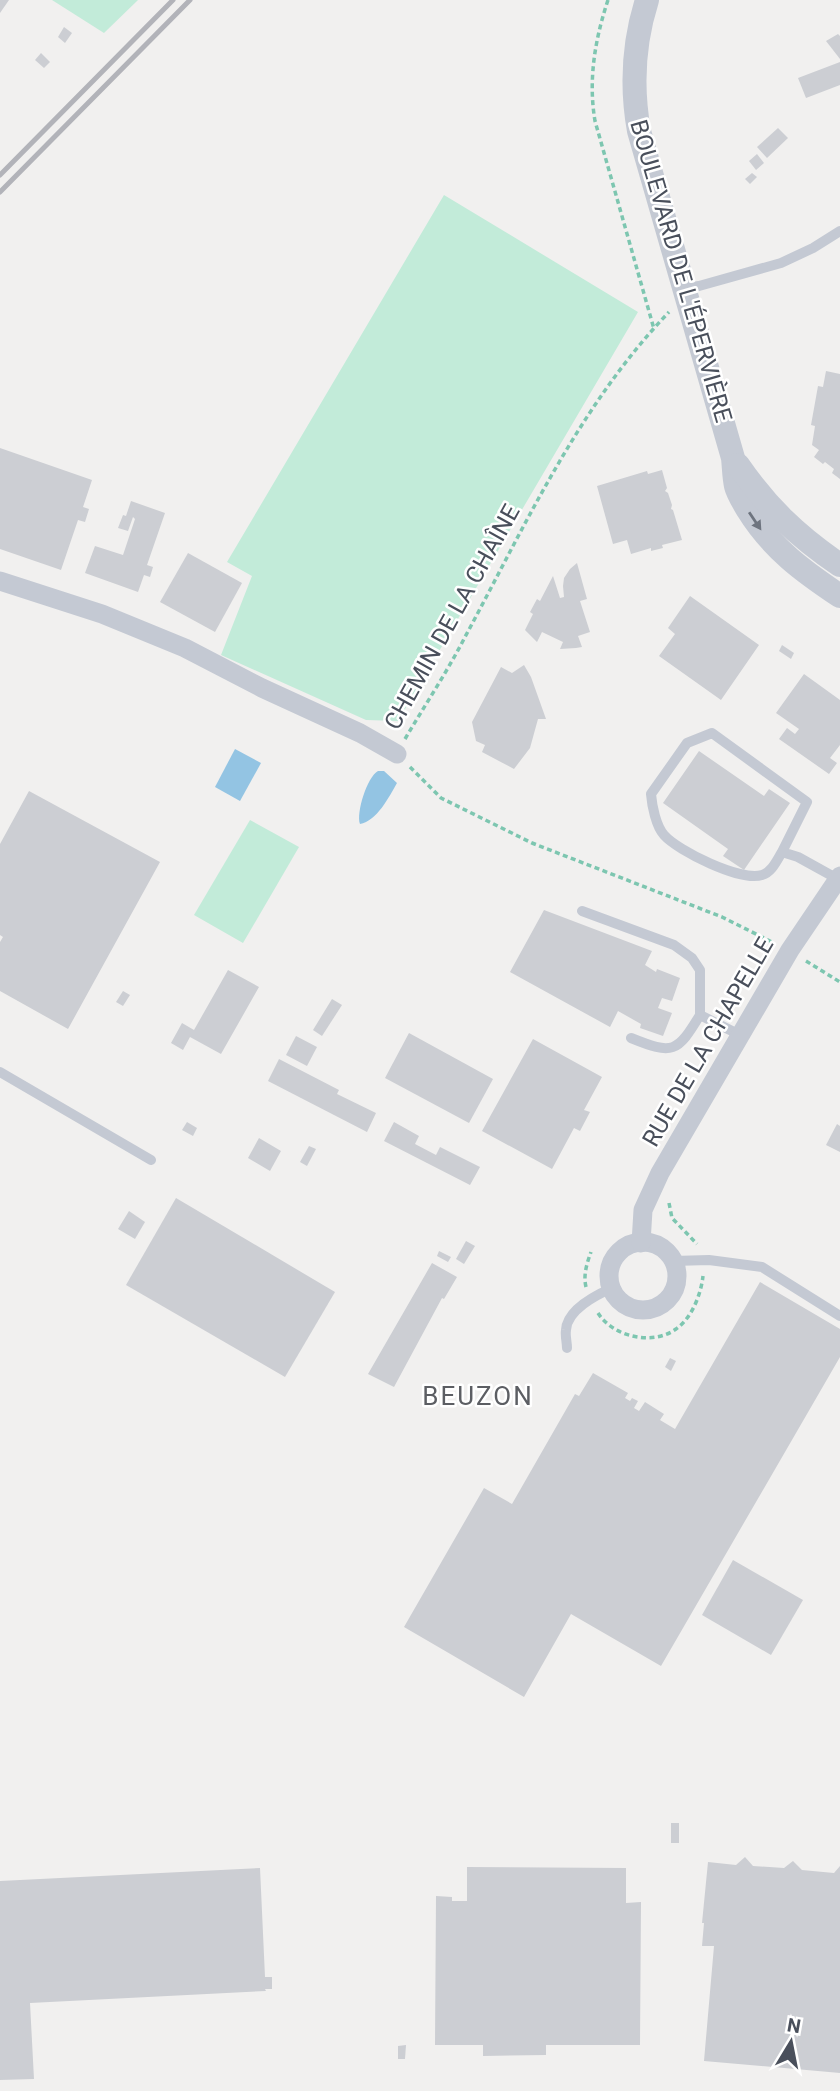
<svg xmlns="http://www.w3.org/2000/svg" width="840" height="2091" font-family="Roboto,sans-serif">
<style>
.green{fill:#c2ebd9}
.water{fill:#93c4e3}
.building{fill:#ccced3}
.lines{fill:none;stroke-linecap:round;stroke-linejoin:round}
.path{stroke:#7dc6b0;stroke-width:3.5;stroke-dasharray:5 3.5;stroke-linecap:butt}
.service{stroke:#c4c9d3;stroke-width:10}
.minor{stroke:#c4c9d3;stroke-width:19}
.tertiary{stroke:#c4c9d3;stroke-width:24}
.rail{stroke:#b2b3b9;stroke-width:5}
.oneway{fill:#6e747f}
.labels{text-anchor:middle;stroke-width:5;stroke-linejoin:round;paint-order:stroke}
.street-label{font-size:24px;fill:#494f5b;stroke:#fff}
.neighbourhood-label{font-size:26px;letter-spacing:2px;fill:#5c5e63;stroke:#fff}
</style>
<rect width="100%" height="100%" fill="#f1f0ef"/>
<g class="green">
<path d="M 52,0 L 138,0 L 104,33 Z"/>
<path d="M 444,195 L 638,312 L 398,721 L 366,720 L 221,655 L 252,576 L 227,562 Z"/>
<path d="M 250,820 L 299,847 L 243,943 L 194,915 Z"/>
</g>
<g class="water">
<path d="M 235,749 L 261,763 L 240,801 L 215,787 Z"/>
<path d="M 378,771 L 384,771 L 397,783 C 389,797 377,821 360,824 C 356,813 367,777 378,771 Z"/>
</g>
<g class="building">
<path d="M 0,0 L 9,0 L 0,13 Z"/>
<path d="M 64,27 L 72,33 L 65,43 L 58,37 Z"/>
<path d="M 838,34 L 840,36 L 840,59 L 826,41 Z"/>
<path d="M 41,53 L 50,62 L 44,68 L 35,60 Z"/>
<path d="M 840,62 L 840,85 L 806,98 L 798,78 Z"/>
<path d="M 778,128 L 788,138 L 767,158 L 757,147 Z"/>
<path d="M 757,154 L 764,163 L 756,170 L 749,161 Z"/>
<path d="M 752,173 L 757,177 L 750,184 L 745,179 Z"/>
<path d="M 826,371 L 840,374 L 840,479 L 832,473 L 834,469 L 825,462 L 823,464 L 814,457 L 819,450 L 812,445 L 815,426 L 811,425 L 818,386 L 823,387 Z"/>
<path d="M 0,448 L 92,480 L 83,507 L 89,509 L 85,522 L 78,520 L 61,570 L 0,549 Z"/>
<path d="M 662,470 L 667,488 L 665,491 L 668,493 L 672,505 L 671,509 L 673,510 L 682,540 L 662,545 L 663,548 L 651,551 L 651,548 L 631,554 L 627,540 L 613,544 L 597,486 L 647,471 L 648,474 Z"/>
<path d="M 131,501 L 165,513 L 147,565 L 153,567 L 150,577 L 144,575 L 138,592 L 85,573 L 95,546 L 123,555 L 135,519 L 133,517 L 128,531 L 118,528 L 123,515 L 126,516 Z"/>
<path d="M 188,553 L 242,583 L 215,632 L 160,602 Z"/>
<path d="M 577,563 L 587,599 L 580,601 L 590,632 L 578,636 L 582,647 L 576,648 L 560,649 L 563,642 L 542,632 L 537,642 L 525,630 L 533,614 L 530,612 L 537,599 L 540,601 L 553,576 L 560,598 L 564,597 L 563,586 L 564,578 L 570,569 Z"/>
<path d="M 690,596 L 759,645 L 721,700 L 659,656 L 675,634 L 668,628 Z"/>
<path d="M 782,645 L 794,653 L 791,659 L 779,651 Z"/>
<path d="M 524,665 L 531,677 L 546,719 L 538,719 L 530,748 L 514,769 L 482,752 L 485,745 L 476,741 L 472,722 L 501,667 L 512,673 Z"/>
<path d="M 804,674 L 840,700 L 840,745 L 830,758 L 837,763 L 829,774 L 779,739 L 787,728 L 795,734 L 799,729 L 776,713 Z"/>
<path d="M 699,751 L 764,796 L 769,789 L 790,803 L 744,870 L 723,856 L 728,849 L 663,803 Z"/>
<path d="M 29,791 L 160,862 L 68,1029 L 0,991 L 0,942 L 3,937 L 0,935 L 0,844 Z"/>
<path d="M 544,910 L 652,951 L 645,965 L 656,972 L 657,969 L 680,978 L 672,1001 L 662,998 L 658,1008 L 672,1013 L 663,1036 L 640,1028 L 641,1024 L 618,1011 L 610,1027 L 510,972 Z"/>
<path d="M 228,970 L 259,987 L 221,1054 L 190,1037 L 183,1050 L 171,1043 L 182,1023 L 194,1030 Z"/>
<path d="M 123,991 L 130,995 L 123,1006 L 116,1002 Z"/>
<path d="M 332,999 L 342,1005 L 322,1036 L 313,1030 Z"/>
<path d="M 409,1033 L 493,1079 L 469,1123 L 385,1078 Z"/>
<path d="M 296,1036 L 317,1047 L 307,1066 L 286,1055 Z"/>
<path d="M 533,1039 L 602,1077 L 584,1110 L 590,1112 L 580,1131 L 574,1128 L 552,1169 L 482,1131 Z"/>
<path d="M 279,1059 L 339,1090 L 337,1094 L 376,1113 L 367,1132 L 268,1081 Z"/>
<path d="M 187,1122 L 197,1128 L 193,1136 L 182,1130 Z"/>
<path d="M 394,1122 L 419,1136 L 415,1144 L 436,1155 L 440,1147 L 480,1167 L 470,1185 L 384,1141 Z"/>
<path d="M 837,1124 L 840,1126 L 840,1152 L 826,1145 Z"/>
<path d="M 259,1138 L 281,1151 L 270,1171 L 248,1158 Z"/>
<path d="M 309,1146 L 316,1149 L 307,1166 L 300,1162 Z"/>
<path d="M 176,1198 L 335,1292 L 285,1377 L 126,1285 Z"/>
<path d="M 129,1211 L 145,1222 L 135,1239 L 118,1229 Z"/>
<path d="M 466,1241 L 475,1246 L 464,1264 L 456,1259 Z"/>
<path d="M 439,1251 L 451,1257 L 448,1262 L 437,1256 Z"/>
<path d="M 432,1263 L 457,1277 L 444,1299 L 442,1298 L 394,1387 L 368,1374 Z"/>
<path d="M 760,1282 L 840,1329 L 840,1357 L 661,1666 L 571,1614 L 524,1697 L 404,1627 L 484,1488 L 512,1504 L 575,1394 L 579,1396 L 593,1373 L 628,1393 L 625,1398 L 630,1401 L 632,1398 L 638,1401 L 634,1408 L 639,1411 L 645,1402 L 664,1414 L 660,1420 L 675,1429 Z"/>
<path d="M 670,1358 L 676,1361 L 671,1371 L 665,1367 Z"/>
<path d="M 733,1560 L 803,1600 L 771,1655 L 702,1615 Z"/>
<rect x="671" y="1823" width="8" height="20"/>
<path d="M 745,1857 L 753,1866 L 784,1868 L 793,1861 L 802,1870 L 834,1873 L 840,1866 L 840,2073 L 704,2061 L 714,1946 L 702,1946 L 704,1923 L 702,1923 L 708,1862 L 736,1865 Z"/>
<path d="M 467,1867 L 626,1868 L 626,1903 L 641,1902 L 640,2045 L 546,2045 L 546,2055 L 483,2056 L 483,2045 L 435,2045 L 436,1896 L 452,1897 L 452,1901 L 467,1901 Z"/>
<path d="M 260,1868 L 265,1977 L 272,1977 L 272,1989 L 265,1989 L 266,1991 L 30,2003 L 34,2079 L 0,2080 L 0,1881 Z"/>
<path d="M 406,2045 L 405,2059 L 398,2059 L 398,2046 Z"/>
</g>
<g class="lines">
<g class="path">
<path d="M 608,0 C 595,39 588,80 595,121 L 654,329"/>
<path d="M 405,739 C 425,705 447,672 465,637 C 526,524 579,406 669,312"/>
<path d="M 410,767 L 441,798 L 532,843 L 722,917 L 772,942"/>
<path d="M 806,961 L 840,982"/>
<path d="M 669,1203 L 672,1218 L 697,1244"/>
<path d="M 586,1287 C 583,1275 587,1263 591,1252"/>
<path d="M 598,1313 C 613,1337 653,1346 676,1329 C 692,1318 701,1294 703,1276"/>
</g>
<g class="service">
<path d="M 685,288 L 699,286 L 781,263 L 813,248 L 840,231"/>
<path d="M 782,852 C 777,860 772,872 762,875 C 741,882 678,851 664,835 C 656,826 652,806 651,794 L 687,743 L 712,733 L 807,802 L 782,852 L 798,857 L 838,879"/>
<path d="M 582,911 L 674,945 L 692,958 L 700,970 L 700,1015 L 740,1035"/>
<path d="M 631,1038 C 673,1055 677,1053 700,1015"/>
<path d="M 0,1072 L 151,1160"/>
<path d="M 673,1261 L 709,1260 L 762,1267 L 840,1316"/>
<path d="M 567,1348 C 567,1342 565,1336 566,1330 C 567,1310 596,1295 612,1288"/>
</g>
<g class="minor">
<path d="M 0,581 L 102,614 L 185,648 L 262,688 L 360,733 L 397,754"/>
<circle cx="643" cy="1276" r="34"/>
<path d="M 641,1243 L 643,1210 L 660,1173 L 790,950 L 840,876"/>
</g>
<g class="tertiary">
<path d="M 647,0 C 633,44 631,86 639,131 L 733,458 C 734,467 734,477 736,486 C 738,494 744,503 748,510 C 772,549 804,572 840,596"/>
<path d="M 738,465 C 767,507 797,536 840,565"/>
</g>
<g class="rail">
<path d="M 0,175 L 173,0"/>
<path d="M 0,192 L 190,0"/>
</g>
</g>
<defs><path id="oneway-solid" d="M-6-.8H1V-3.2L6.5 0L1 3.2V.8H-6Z" transform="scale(1.75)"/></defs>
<use class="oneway" href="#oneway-solid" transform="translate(755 521) rotate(56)"/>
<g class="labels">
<g class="street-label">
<text transform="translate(681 271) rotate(74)" y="8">BOULEVARD DE L'ÉPERVIÈRE</text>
<text transform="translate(452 617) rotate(-61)" y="8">CHEMIN DE LA CHAÎNE</text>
<text transform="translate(708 1042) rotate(-60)" y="8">RUE DE LA CHAPELLE</text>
</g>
<g class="neighbourhood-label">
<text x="478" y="1405">BEUZON</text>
</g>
</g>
<g transform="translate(791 2042) rotate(10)" stroke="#ffffff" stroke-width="5" paint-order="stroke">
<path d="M0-5L12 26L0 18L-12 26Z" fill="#494f5b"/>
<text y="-10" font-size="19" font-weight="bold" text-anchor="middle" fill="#494f5b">N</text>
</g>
</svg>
